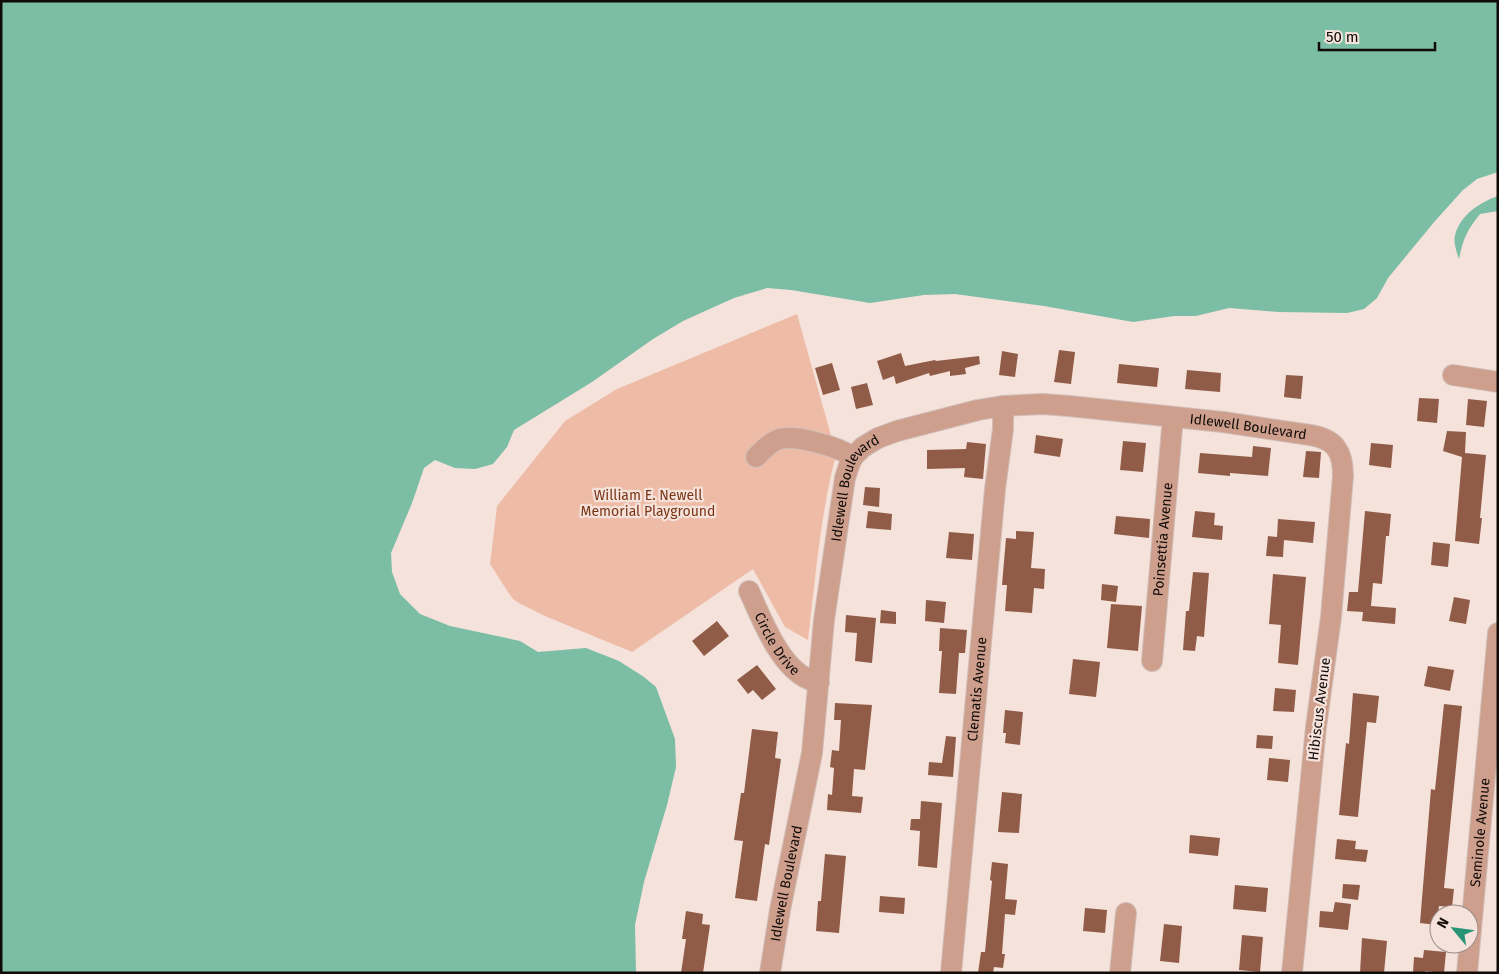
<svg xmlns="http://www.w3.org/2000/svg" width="1499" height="974" font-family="'Fira Sans',sans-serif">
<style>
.green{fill:#eebba7}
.water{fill:#7bbda5}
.building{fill:#915c47}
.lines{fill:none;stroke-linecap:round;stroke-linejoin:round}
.minor-casing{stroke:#d0bfb9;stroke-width:22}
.minor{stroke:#ce9f8c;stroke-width:20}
.labels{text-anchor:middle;stroke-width:4.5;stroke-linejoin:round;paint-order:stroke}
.street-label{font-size:14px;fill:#100a08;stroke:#f4e2db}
.park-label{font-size:14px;fill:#7a3415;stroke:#f4e2db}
</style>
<rect width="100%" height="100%" fill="#f4e2db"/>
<path class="green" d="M 797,314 L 832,439 L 840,440 C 821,505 816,573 808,640 L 785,627 L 753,569 L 632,652 L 545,616 L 519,603 L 513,599 L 508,592 L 490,564 L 497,506 L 565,421 L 617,389 Z"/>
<g class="water">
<path d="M 1,1 L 1498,1 L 1498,172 L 1477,179 L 1463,190 L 1435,221 L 1388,278 L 1377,298 L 1364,309 L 1347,313 L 1278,312 L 1229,308 L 1196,316 L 1174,316 L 1133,322 L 1044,306 L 955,294 L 924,295 L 870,303 L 791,290 L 767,288 L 734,298 L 683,321 L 653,339 L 592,382 L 514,430 L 507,447 L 493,464 L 475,469 L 455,468 L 435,460 L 424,468 L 412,503 L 391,553 L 392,572 L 400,594 L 420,614 L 450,626 L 520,641 L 538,652 L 586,648 L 619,661 L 644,677 L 656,687 L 675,739 L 676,767 L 667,805 L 644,882 L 635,925 L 636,973 L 1,973 Z"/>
<path d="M 1498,196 L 1498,211 L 1480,214 C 1467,230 1463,239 1459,259 C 1457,253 1453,242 1455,236 C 1459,216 1480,202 1498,196 Z"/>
</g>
<g class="building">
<path d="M 1059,350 L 1075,352 L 1071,384 L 1054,382 Z"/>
<path d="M 1002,351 L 1018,354 L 1015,377 L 999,375 Z"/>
<path d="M 901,353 L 905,366 L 935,360 L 936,361 L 979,356 L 980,364 L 965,368 L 966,374 L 950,376 L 950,371 L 930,376 L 929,373 L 896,384 L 894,376 L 883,380 L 877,361 Z"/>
<path d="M 832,363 L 840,390 L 823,395 L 815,368 Z"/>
<path d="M 1119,364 L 1159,368 L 1157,387 L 1117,383 Z"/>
<path d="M 1187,370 L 1221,373 L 1220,392 L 1185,389 Z"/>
<path d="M 1286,375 L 1303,376 L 1301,399 L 1284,397 Z"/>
<path d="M 867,383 L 873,405 L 856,409 L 851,387 Z"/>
<path d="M 1419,398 L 1439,399 L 1437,423 L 1417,421 Z"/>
<path d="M 1468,399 L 1487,401 L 1484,427 L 1466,425 Z"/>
<path d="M 1447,431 L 1466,432 L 1465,453 L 1486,455 L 1480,518 L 1482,518 L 1479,544 L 1455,541 L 1462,457 L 1443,451 Z"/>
<path d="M 1036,435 L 1063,439 L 1060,457 L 1034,453 Z"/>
<path d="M 1123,441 L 1146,443 L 1143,472 L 1120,470 Z"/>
<path d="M 967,442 L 986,444 L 983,479 L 964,477 L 965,468 L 927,469 L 927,450 L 966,449 Z"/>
<path d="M 1371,443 L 1393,445 L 1391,468 L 1369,465 Z"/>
<path d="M 1253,446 L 1271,448 L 1268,476 L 1230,473 L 1230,476 L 1198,473 L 1200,453 L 1252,457 Z"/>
<path d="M 1306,451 L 1321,452 L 1319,478 L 1303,477 Z"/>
<path d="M 865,487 L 880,488 L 879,507 L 863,505 Z"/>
<path d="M 868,511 L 892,514 L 891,530 L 866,528 Z"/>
<path d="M 1195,511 L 1215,513 L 1214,525 L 1223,526 L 1222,540 L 1192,537 Z"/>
<path d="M 1365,511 L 1391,514 L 1389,536 L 1386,536 L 1382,584 L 1373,583 L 1371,606 L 1396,608 L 1395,624 L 1362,621 L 1363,612 L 1347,611 L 1349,592 L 1358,592 Z"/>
<path d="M 1116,516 L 1150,519 L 1149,538 L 1114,534 Z"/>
<path d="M 1278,519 L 1315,522 L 1313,543 L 1284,540 L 1283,557 L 1266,556 L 1268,536 L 1277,537 Z"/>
<path d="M 1016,531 L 1034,532 L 1031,568 L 1045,569 L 1044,589 L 1034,588 L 1032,613 L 1005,611 L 1007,585 L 1002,585 L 1006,538 L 1016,539 Z"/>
<path d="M 949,532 L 974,534 L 972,560 L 946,558 Z"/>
<path d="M 1433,542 L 1450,544 L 1448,567 L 1431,565 Z"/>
<path d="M 1193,572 L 1209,573 L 1204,637 L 1197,636 L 1195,651 L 1183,650 L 1186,611 L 1189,611 Z"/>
<path d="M 1273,574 L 1306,577 L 1298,665 L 1278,663 L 1281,625 L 1269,624 Z"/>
<path d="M 1102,584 L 1118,586 L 1116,602 L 1101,600 Z"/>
<path d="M 1454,597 L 1470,600 L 1466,624 L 1449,621 Z"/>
<path d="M 926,600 L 946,602 L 944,623 L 925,621 Z"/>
<path d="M 1111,604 L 1142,606 L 1138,651 L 1107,648 Z"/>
<path d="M 881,610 L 896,612 L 896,624 L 880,623 Z"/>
<path d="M 846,615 L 876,618 L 872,663 L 855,661 L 857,633 L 845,632 Z"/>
<path d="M 717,621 L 729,636 L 704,656 L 692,641 Z"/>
<path d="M 940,628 L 967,630 L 965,653 L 959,653 L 956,694 L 939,693 L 942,651 L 939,651 Z"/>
<path d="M 1073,659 L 1100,662 L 1096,697 L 1069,694 Z"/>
<path d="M 757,665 L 776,689 L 762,700 L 753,690 L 748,694 L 737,680 Z"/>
<path d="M 1428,666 L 1454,670 L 1450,691 L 1424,686 Z"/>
<path d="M 1275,688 L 1296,690 L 1294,712 L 1273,711 Z"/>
<path d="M 1353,693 L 1379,696 L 1376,723 L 1367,722 L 1358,817 L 1339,815 L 1346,743 L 1349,744 Z"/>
<path d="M 835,703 L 872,705 L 865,770 L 854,769 L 852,796 L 863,797 L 861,813 L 827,810 L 828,794 L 832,795 L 834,768 L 830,767 L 832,750 L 839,751 L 841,720 L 834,720 Z"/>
<path d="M 1444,704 L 1462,706 L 1444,888 L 1454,889 L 1452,907 L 1439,906 L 1437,925 L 1420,923 L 1431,789 L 1435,790 Z"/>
<path d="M 1005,710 L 1023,712 L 1020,745 L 1005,743 L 1006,733 L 1003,733 Z"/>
<path d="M 752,729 L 778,732 L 775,758 L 781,759 L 769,845 L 765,844 L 757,901 L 735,898 L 743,841 L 734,840 L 741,793 L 744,793 Z"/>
<path d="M 1257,735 L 1273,736 L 1272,749 L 1256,748 Z"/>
<path d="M 946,736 L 956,737 L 953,777 L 928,775 L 929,762 L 942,763 Z"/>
<path d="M 1269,758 L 1290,760 L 1288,782 L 1267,780 Z"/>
<path d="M 1002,792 L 1022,794 L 1019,833 L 998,832 Z"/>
<path d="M 921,801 L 942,803 L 937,868 L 918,866 L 920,831 L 910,830 L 911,819 L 920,819 Z"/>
<path d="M 1190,835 L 1220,838 L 1218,856 L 1189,853 Z"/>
<path d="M 1337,839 L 1356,841 L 1355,849 L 1368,850 L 1366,862 L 1335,859 Z"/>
<path d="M 825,854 L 846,856 L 839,933 L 816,931 L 818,901 L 821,901 Z"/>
<path d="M 992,862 L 1008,864 L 1005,899 L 1017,900 L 1015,915 L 1005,914 L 1002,954 L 1005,954 L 1003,968 L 994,967 L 993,973 L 978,973 L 981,952 L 985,952 L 992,881 L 990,880 Z"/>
<path d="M 1343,884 L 1360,885 L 1358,900 L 1342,898 Z"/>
<path d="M 1235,885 L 1268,888 L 1266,912 L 1233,909 Z"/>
<path d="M 880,896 L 905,898 L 904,914 L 879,912 Z"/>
<path d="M 1335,902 L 1351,904 L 1348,930 L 1319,927 L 1320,911 L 1333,912 Z"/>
<path d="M 1085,908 L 1107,910 L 1105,933 L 1083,931 Z"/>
<path d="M 686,911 L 703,914 L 702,924 L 710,925 L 703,973 L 681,973 L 686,939 L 682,939 Z"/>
<path d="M 1164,924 L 1182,926 L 1179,963 L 1160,961 Z"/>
<path d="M 1242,935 L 1263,937 L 1260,972 L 1239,970 Z"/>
<path d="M 1362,938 L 1387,941 L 1384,973 L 1360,973 Z"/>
<path d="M 1424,950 L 1446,952 L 1444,973 L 1425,971 L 1425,973 L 1413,973 L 1414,957 L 1423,958 Z"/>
</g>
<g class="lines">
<g class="minor-casing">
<g id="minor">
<path d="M 1453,375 L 1498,382"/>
<path d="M 756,457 C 762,451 769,443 777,440 C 793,433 839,447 853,457"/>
<path id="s1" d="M 749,591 C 762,619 783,678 819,682"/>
<path id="s2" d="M 1152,661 L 1173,417"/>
<path id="s3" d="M 770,973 L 780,910 L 812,753 L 824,620 L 845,478 L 850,463 L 853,457 L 863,447 L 878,438 L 897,431 L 978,410 L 1003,406 L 1043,404 L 1069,406 L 1223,422 L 1310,435 C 1335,439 1343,451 1343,476 L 1331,617 L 1316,727 L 1292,973"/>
<path id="s4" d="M 951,973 L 995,489 L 1003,429 L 1003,406"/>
<path d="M 1120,973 L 1126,913"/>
<path id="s5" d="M 1467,973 L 1498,633"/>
</g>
</g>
<use href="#minor" class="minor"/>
</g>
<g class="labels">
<g class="street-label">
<text dy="5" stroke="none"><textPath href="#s3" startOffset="931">Idlewell Boulevard</textPath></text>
<text dy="5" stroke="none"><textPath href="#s3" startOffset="496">Idlewell Boulevard</textPath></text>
<text dy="5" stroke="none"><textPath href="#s2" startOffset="122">Poinsettia Avenue</textPath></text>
<text dy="5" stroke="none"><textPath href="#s1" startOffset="60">Circle Drive</textPath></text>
<text dy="5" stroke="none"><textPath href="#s4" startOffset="285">Clematis Avenue</textPath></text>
<text transform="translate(1319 709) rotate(-83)" y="5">Hibiscus Avenue</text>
<text dy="5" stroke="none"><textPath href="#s5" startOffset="141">Seminole Avenue</textPath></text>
<text dy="5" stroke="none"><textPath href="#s3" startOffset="91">Idlewell Boulevard</textPath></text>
</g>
<g class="park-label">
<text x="648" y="500">William E. Newell<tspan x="648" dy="16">Memorial Playground</tspan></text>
</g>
</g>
<rect width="1499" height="974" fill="none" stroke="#100a08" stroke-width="5"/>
<g transform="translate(1454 929) rotate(299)"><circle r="24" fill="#f4e2db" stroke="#998c87"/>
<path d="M0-4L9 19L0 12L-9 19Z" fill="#279474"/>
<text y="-8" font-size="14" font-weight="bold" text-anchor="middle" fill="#100a08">N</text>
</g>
<path d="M1319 42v8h116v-8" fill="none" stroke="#100a08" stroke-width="2.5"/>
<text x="1326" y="42" font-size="15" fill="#100a08" stroke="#f4e2db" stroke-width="4" paint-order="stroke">50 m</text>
</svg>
